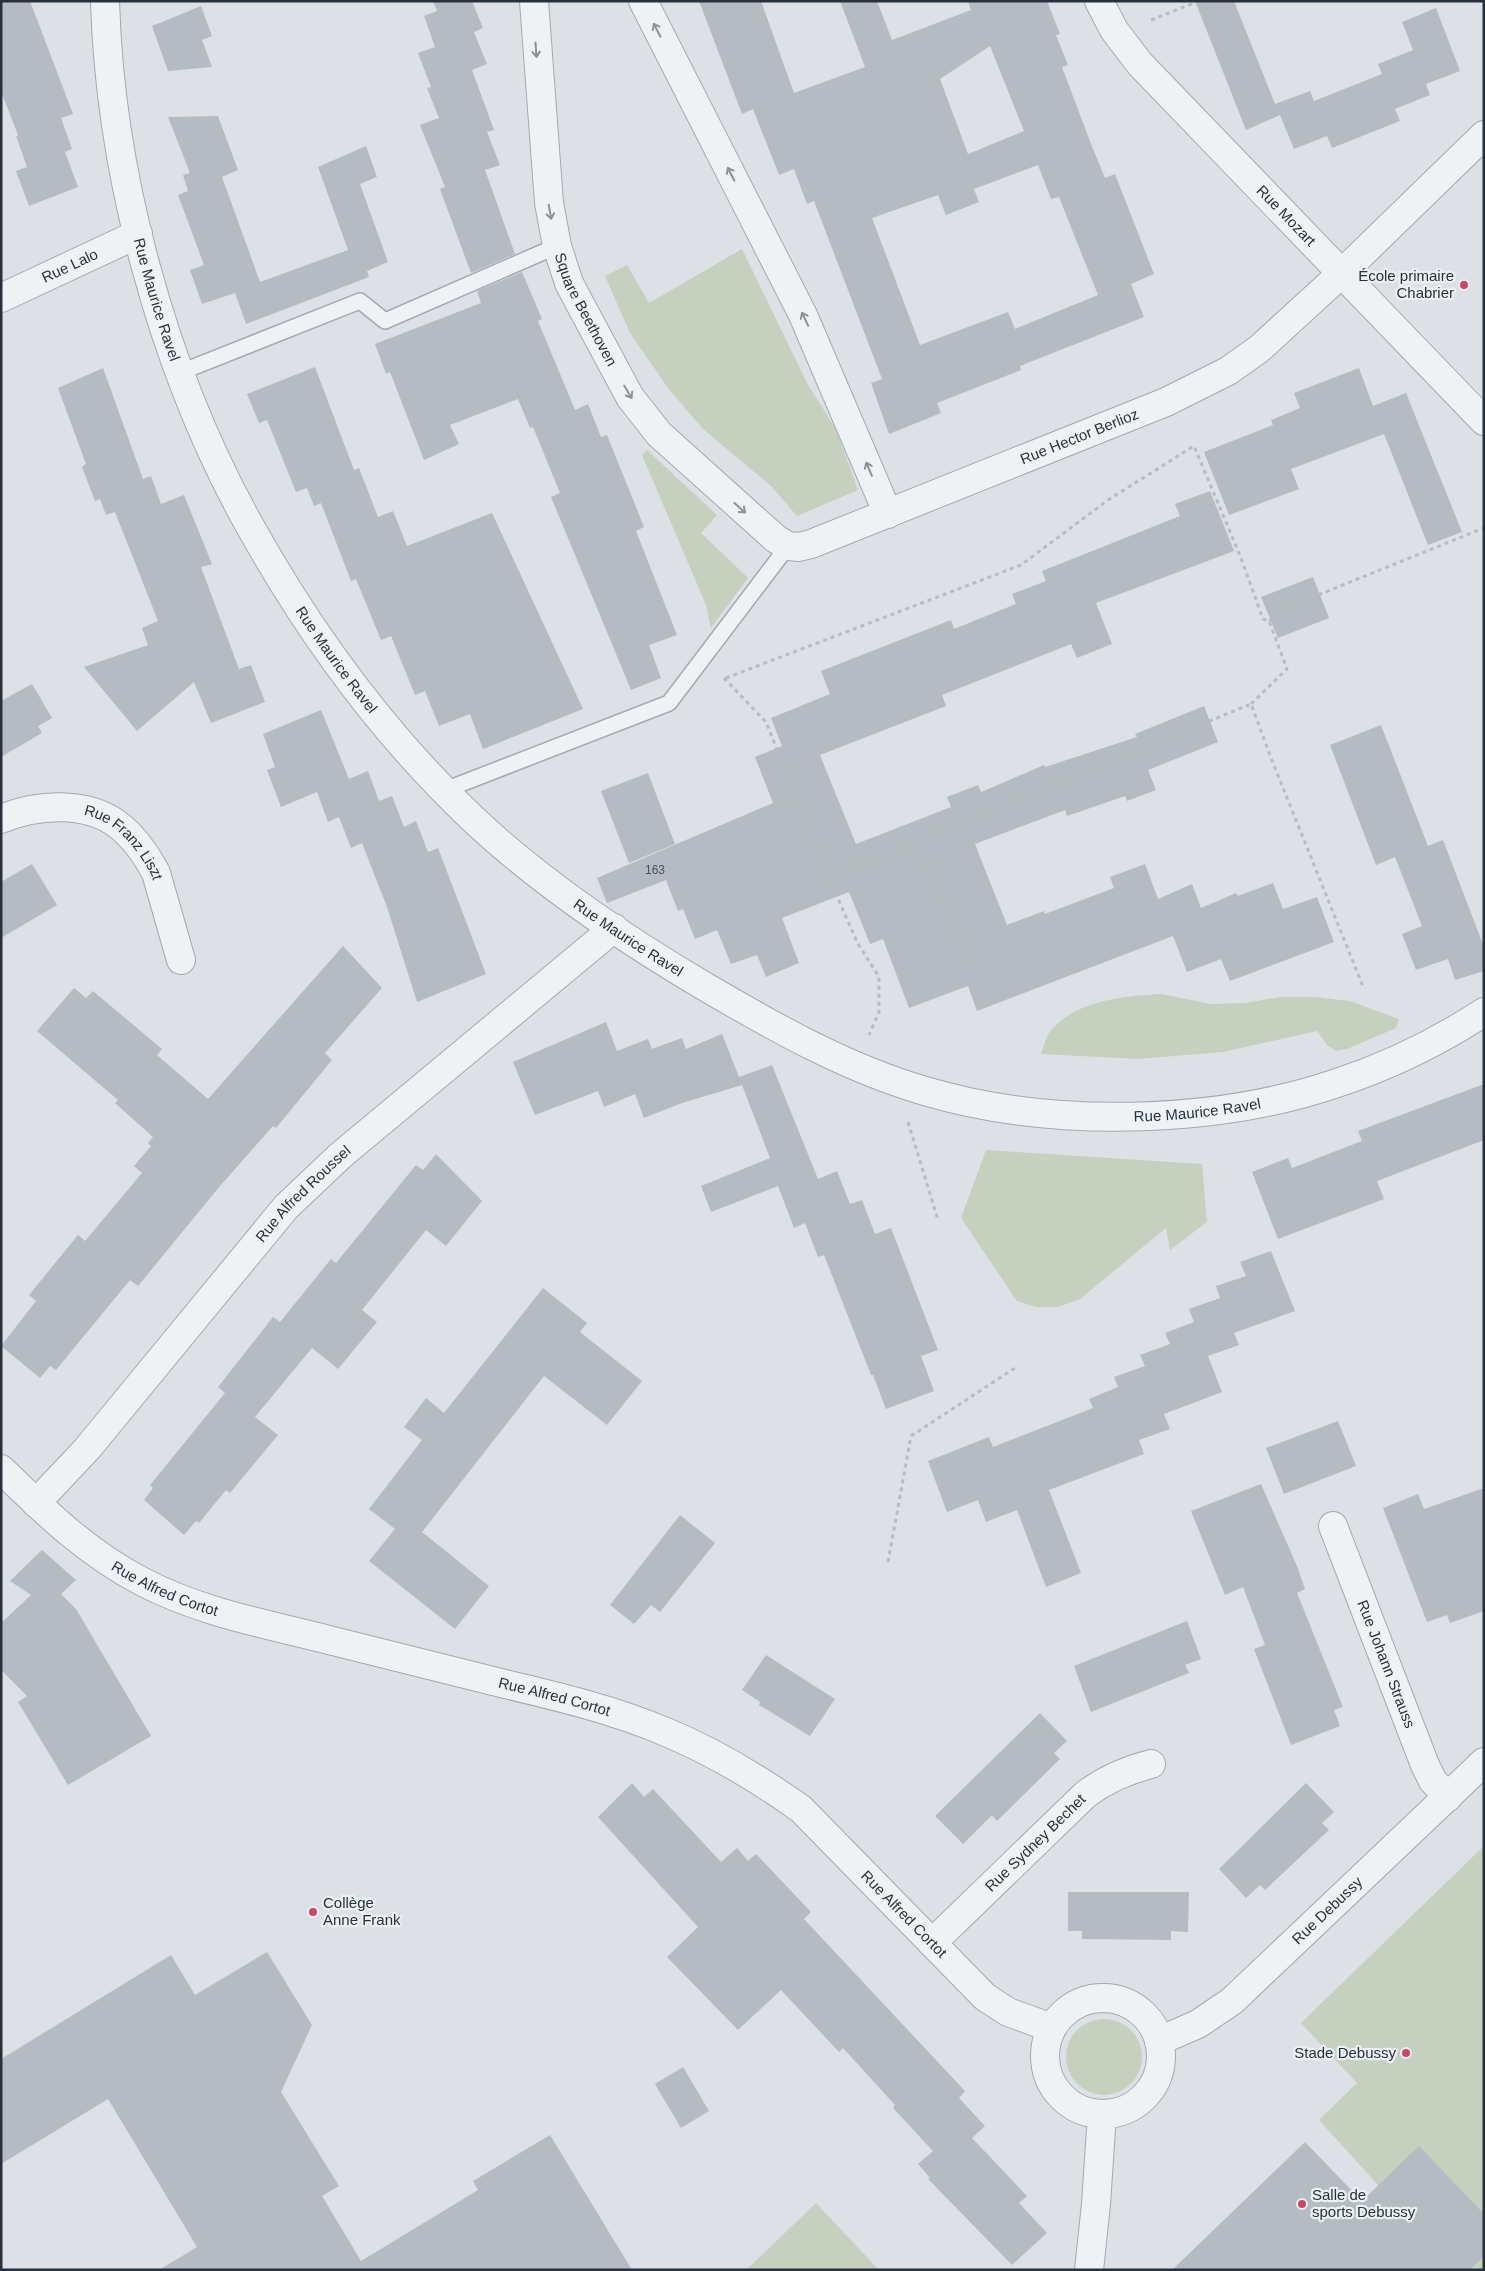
<svg xmlns="http://www.w3.org/2000/svg" width="1485" height="2271" font-family="Helvetica,sans-serif">
<style>
.green{fill:#c5d0bf}
.building{fill:#b5bbc2;fill-rule:evenodd}
.lines{fill:none;stroke-linecap:round;stroke-linejoin:round}
.service-casing{stroke:#a3a9b0;stroke-width:18}
.minor-casing{stroke:#a3a9b0;stroke-width:30}
.path{stroke:#b7bcc1;stroke-width:3;stroke-dasharray:4 4;stroke-linecap:butt}
.service{stroke:#eff2f5;stroke-width:15}
.minor{stroke:#eff2f5;stroke-width:28}
.oneway{stroke:#8b9298}
.poi-dot{fill:#c64766;stroke:#ecf0f4;stroke-width:2}
.labels{text-anchor:middle;stroke-width:4.5;stroke-linejoin:round;paint-order:stroke}
.number-label{font-size:12px;fill:#4a545e}
.street-label{font-size:15px;fill:#27313c;stroke:#ecf0f4}
.poi-label{font-size:15px;fill:#27313c;stroke:#ecf0f4;text-anchor:end}
</style>
<rect width="100%" height="100%" fill="#dde1e6"/>
<g class="green">
<path d="M 742,249 L 808,385 L 836,429 L 858,490 L 797,516 L 772,487 L 702,428 L 668,388 L 630,333 L 605,276 L 627,265 L 649,303 Z"/>
<path d="M 647,450 L 717,515 L 701,533 L 748,578 L 711,628 L 706,605 L 642,455 Z"/>
<path d="M 1162,994 L 1211,1004 L 1245,1003 L 1280,997 L 1314,997 L 1350,1001 L 1399,1019 L 1396,1028 L 1347,1049 L 1336,1051 L 1328,1046 L 1317,1031 L 1223,1052 L 1138,1059 L 1041,1054 C 1044,1046 1046,1035 1052,1029 C 1078,1000 1125,996 1162,994 Z"/>
<path d="M 986,1150 L 1202,1164 L 1207,1222 L 1170,1250 L 1166,1228 L 1080,1299 L 1058,1307 L 1036,1307 L 1017,1301 L 961,1218 Z"/>
<path d="M 1484,1846 L 1484,2270 L 1455,2270 L 1319,2120 L 1357,2083 L 1301,2023 Z"/>
<circle cx="1104" cy="2057" r="38"/>
<path d="M 816,2203 L 879,2270 L 746,2270 Z"/>
</g>
<g class="building">
<path d="M 1,1 L 30,1 L 73,114 L 61,118 L 72,149 L 65,152 L 78,187 L 29,206 L 16,171 L 27,167 L 16,136 L 18,135 L 1,91 Z"/>
<path d="M 433,1 L 472,1 L 483,28 L 474,32 L 487,64 L 472,70 L 494,130 L 487,132 L 500,165 L 485,170 L 515,254 L 471,273 L 440,189 L 445,187 L 420,125 L 439,118 L 427,88 L 431,87 L 418,53 L 435,47 L 424,16 L 437,11 Z"/>
<path d="M 699,1 L 761,1 L 794,93 L 865,67 L 840,1 L 877,1 L 892,40 L 971,10 L 968,1 L 1047,1 L 1060,34 L 1056,35 L 1068,65 L 1062,67 L 1091,144 L 1105,178 L 1115,174 L 1154,274 L 1131,284 L 1144,317 L 1020,366 L 1021,370 L 937,403 L 941,413 L 889,434 L 871,383 L 882,379 L 814,201 L 807,204 L 794,169 L 779,175 L 753,109 L 742,114 ZM 990,46 L 1024,131 L 968,154 L 940,79 ZM 1038,165 L 1051,199 L 1059,197 L 1098,295 L 1015,329 L 1008,312 L 920,345 L 872,218 L 938,195 L 946,215 L 979,202 L 974,189 Z"/>
<path d="M 1195,1 L 1234,1 L 1275,104 L 1310,91 L 1314,101 L 1382,74 L 1378,64 L 1413,50 L 1402,22 L 1436,8 L 1460,71 L 1426,84 L 1430,95 L 1395,109 L 1400,121 L 1332,148 L 1327,136 L 1294,149 L 1280,115 L 1246,130 Z"/>
<path d="M 201,6 L 212,36 L 202,40 L 212,67 L 168,71 L 152,26 Z"/>
<path d="M 218,116 L 238,170 L 222,177 L 260,282 L 348,250 L 318,167 L 366,146 L 377,177 L 360,184 L 388,262 L 367,271 L 369,277 L 246,324 L 235,293 L 202,304 L 190,270 L 204,265 L 178,195 L 188,191 L 183,175 L 190,173 L 168,117 Z"/>
<path d="M 522,272 L 542,319 L 538,321 L 575,410 L 588,404 L 601,437 L 607,435 L 644,527 L 636,531 L 677,635 L 649,645 L 661,678 L 631,690 L 551,497 L 560,493 L 533,427 L 530,428 L 518,399 L 450,425 L 459,444 L 424,460 L 390,372 L 386,374 L 375,344 L 481,303 L 477,291 Z"/>
<path d="M 315,367 L 354,470 L 359,468 L 378,517 L 393,511 L 407,546 L 492,513 L 583,709 L 483,749 L 470,714 L 439,726 L 425,691 L 415,695 L 391,636 L 381,640 L 356,579 L 351,581 L 321,503 L 314,506 L 307,488 L 296,492 L 267,420 L 259,423 L 247,394 Z"/>
<path d="M 103,368 L 143,479 L 151,476 L 161,504 L 184,495 L 212,564 L 201,567 L 239,669 L 251,665 L 265,702 L 211,723 L 194,682 L 137,731 L 84,667 L 148,645 L 142,628 L 158,621 L 115,512 L 106,515 L 100,499 L 95,501 L 82,467 L 86,464 L 58,388 Z"/>
<path d="M 1359,368 L 1373,406 L 1406,393 L 1462,532 L 1428,545 L 1384,434 L 1291,469 L 1299,489 L 1229,515 L 1204,452 L 1273,425 L 1271,420 L 1300,408 L 1294,393 Z"/>
<path d="M 1210,491 L 1234,551 L 1096,603 L 1112,644 L 1077,658 L 1071,644 L 942,695 L 946,706 L 820,755 L 856,844 L 951,807 L 947,797 L 978,785 L 981,792 L 1044,765 L 1045,767 L 1137,737 L 1135,734 L 1204,706 L 1218,742 L 1148,770 L 1156,790 L 1127,801 L 1125,796 L 1067,816 L 1065,810 L 975,844 L 1007,925 L 1044,911 L 1045,914 L 1114,888 L 1110,877 L 1145,864 L 1158,899 L 1192,884 L 1201,908 L 1236,893 L 1238,896 L 1273,883 L 1283,909 L 1317,897 L 1334,942 L 1230,981 L 1221,959 L 1187,972 L 1173,936 L 977,1011 L 968,986 L 909,1008 L 883,939 L 870,944 L 849,892 L 782,918 L 799,963 L 766,977 L 757,955 L 731,964 L 717,930 L 695,939 L 683,909 L 678,911 L 666,880 L 607,903 L 597,878 L 773,803 L 755,757 L 782,746 L 771,718 L 830,694 L 821,671 L 951,620 L 954,629 L 1016,604 L 1012,594 L 1046,581 L 1042,571 L 1180,516 L 1175,504 Z"/>
<path d="M 1313,577 L 1329,618 L 1278,638 L 1261,597 Z"/>
<path d="M 32,684 L 52,718 L 38,726 L 42,733 L 1,757 L 1,701 Z"/>
<path d="M 321,710 L 349,779 L 368,771 L 379,801 L 392,796 L 404,827 L 416,821 L 428,852 L 438,848 L 486,974 L 417,1002 L 387,907 L 362,843 L 351,848 L 339,817 L 328,822 L 317,792 L 281,807 L 267,770 L 275,767 L 263,734 Z"/>
<path d="M 1381,725 L 1428,846 L 1443,840 L 1484,947 L 1484,971 L 1455,980 L 1448,959 L 1416,970 L 1402,934 L 1422,926 L 1395,857 L 1376,865 L 1330,745 Z"/>
<path d="M 648,773 L 675,844 L 629,863 L 601,791 Z"/>
<path d="M 32,864 L 57,905 L 1,938 L 1,882 Z"/>
<path d="M 343,946 L 382,988 L 325,1053 L 332,1060 L 276,1128 L 273,1126 L 220,1186 L 138,1286 L 130,1280 L 56,1370 L 50,1366 L 40,1378 L 1,1346 L 36,1301 L 29,1295 L 78,1235 L 85,1241 L 142,1173 L 134,1166 L 151,1146 L 148,1143 L 153,1137 L 115,1103 L 118,1100 L 37,1031 L 74,988 L 86,998 L 93,991 L 162,1049 L 157,1055 L 208,1099 Z"/>
<path d="M 606,1022 L 617,1051 L 648,1039 L 652,1049 L 682,1038 L 686,1049 L 722,1034 L 739,1077 L 772,1065 L 818,1179 L 837,1171 L 850,1204 L 862,1200 L 875,1234 L 891,1228 L 938,1350 L 921,1356 L 934,1391 L 886,1409 L 873,1375 L 871,1375 L 824,1255 L 818,1257 L 805,1223 L 794,1228 L 778,1186 L 711,1212 L 701,1186 L 770,1158 L 742,1085 L 682,1103 L 644,1118 L 635,1094 L 604,1107 L 598,1091 L 535,1115 L 513,1062 Z"/>
<path d="M 1484,1084 L 1484,1140 L 1377,1181 L 1384,1199 L 1278,1239 L 1252,1172 L 1288,1158 L 1292,1168 L 1362,1141 L 1358,1131 Z"/>
<path d="M 436,1154 L 482,1201 L 446,1246 L 426,1230 L 362,1310 L 377,1322 L 338,1369 L 312,1348 L 255,1417 L 278,1435 L 230,1493 L 226,1490 L 199,1523 L 196,1521 L 184,1535 L 144,1500 L 153,1488 L 150,1485 L 225,1393 L 218,1387 L 273,1317 L 280,1322 L 331,1259 L 336,1263 L 416,1165 L 423,1170 Z"/>
<path d="M 1271,1251 L 1295,1311 L 1234,1333 L 1239,1345 L 1208,1356 L 1222,1392 L 1164,1414 L 1170,1429 L 1139,1440 L 1144,1454 L 1049,1490 L 1081,1573 L 1046,1587 L 1017,1510 L 986,1522 L 978,1500 L 947,1512 L 928,1461 L 989,1437 L 993,1447 L 1093,1408 L 1089,1399 L 1118,1387 L 1114,1377 L 1145,1366 L 1140,1355 L 1170,1344 L 1165,1333 L 1194,1322 L 1189,1309 L 1220,1298 L 1216,1286 L 1246,1276 L 1240,1262 Z"/>
<path d="M 543,1288 L 587,1323 L 580,1332 L 642,1381 L 607,1425 L 544,1376 L 422,1532 L 489,1586 L 455,1629 L 369,1561 L 395,1529 L 369,1509 L 422,1440 L 404,1427 L 426,1398 L 444,1413 Z"/>
<path d="M 1338,1421 L 1356,1466 L 1284,1494 L 1266,1448 Z"/>
<path d="M 1261,1484 L 1297,1566 L 1305,1589 L 1297,1593 L 1343,1707 L 1334,1710 L 1340,1726 L 1291,1745 L 1254,1649 L 1265,1645 L 1243,1587 L 1225,1595 L 1191,1511 Z"/>
<path d="M 1484,1488 L 1484,1611 L 1450,1623 L 1447,1615 L 1427,1622 L 1383,1508 L 1418,1494 L 1424,1509 Z"/>
<path d="M 680,1515 L 715,1543 L 660,1612 L 651,1605 L 634,1624 L 610,1605 Z"/>
<path d="M 42,1550 L 76,1580 L 61,1594 L 76,1609 L 151,1736 L 68,1785 L 18,1702 L 27,1696 L 1,1670 L 1,1623 L 31,1595 L 10,1581 Z"/>
<path d="M 1187,1621 L 1201,1659 L 1185,1665 L 1189,1673 L 1091,1712 L 1074,1666 Z"/>
<path d="M 766,1655 L 835,1699 L 810,1736 L 759,1705 L 760,1702 L 742,1690 Z"/>
<path d="M 1040,1713 L 1067,1741 L 1054,1753 L 1060,1759 L 997,1821 L 992,1815 L 963,1844 L 935,1816 Z"/>
<path d="M 632,1783 L 644,1797 L 653,1789 L 721,1862 L 737,1848 L 748,1861 L 756,1854 L 811,1912 L 804,1919 L 965,2091 L 959,2098 L 985,2126 L 972,2138 L 1027,2196 L 1019,2203 L 1047,2233 L 1012,2265 L 928,2179 L 930,2178 L 918,2164 L 933,2151 L 893,2108 L 895,2105 L 843,2048 L 839,2052 L 781,1990 L 738,2030 L 667,1957 L 698,1927 L 598,1817 Z"/>
<path d="M 1306,1783 L 1334,1812 L 1322,1823 L 1329,1830 L 1265,1890 L 1260,1885 L 1246,1898 L 1219,1869 Z"/>
<path d="M 1068,1892 L 1189,1892 L 1188,1932 L 1171,1931 L 1171,1940 L 1082,1939 L 1082,1931 L 1068,1931 Z"/>
<path d="M 267,1952 L 312,2025 L 281,2092 L 339,2186 L 322,2196 L 361,2261 L 478,2190 L 473,2181 L 550,2135 L 632,2270 L 159,2270 L 197,2247 L 108,2099 L 1,2164 L 1,2059 L 171,1955 L 195,1995 Z"/>
<path d="M 683,2067 L 709,2111 L 681,2128 L 655,2084 Z"/>
<path d="M 1305,2142 L 1362,2201 L 1419,2146 L 1484,2214 L 1484,2256 L 1469,2270 L 1172,2270 Z"/>
</g>
<g class="lines">
<g class="service-casing">
<g id="service">
<path d="M 181,372 L 360,301 L 385,321 L 557,246"/>
<path d="M 445,790 L 669,703 L 788,546"/>
</g>
</g>
<g class="minor-casing">
<g id="minor">
<path id="s1" d="M 105,1 C 110,174 163,368 246,519 C 306,628 382,733 473,819 C 542,884 623,938 704,986 C 774,1027 846,1068 925,1091 C 1049,1128 1214,1125 1337,1083 C 1389,1066 1438,1042 1484,1012"/>
<path id="s2" d="M 534,1 L 549,203 L 557,246 L 569,283 L 579,302 L 630,397 L 659,434 L 776,539 L 788,546 L 799,547 L 811,544 L 1166,402 L 1228,371 L 1259,349 L 1341,274 L 1484,135"/>
<path d="M 643,1 L 803,315 L 888,514"/>
<path id="s3" d="M 1099,1 L 1114,30 L 1140,64 L 1484,421"/>
<path id="s4" d="M 1,298 L 138,234"/>
<path id="s5" d="M 1,819 C 36,804 86,801 117,824 C 133,836 147,856 156,873 L 181,960"/>
<path id="s6" d="M 1,1469 C 45,1512 88,1554 143,1582 C 200,1612 266,1624 329,1640 C 387,1654 446,1669 505,1684 C 560,1697 614,1710 666,1732 C 714,1752 759,1779 801,1809 L 985,1997 L 1008,2012 L 1052,2028"/>
<path id="s7" d="M 36,1503 L 87,1449 L 286,1207 L 341,1155 L 614,928"/>
<path id="s8" d="M 1333,1526 L 1425,1765 L 1433,1781 L 1448,1797"/>
<path id="s9" d="M 932,1943 L 1086,1794 C 1106,1779 1127,1770 1151,1764"/>
<circle cx="1103" cy="2056" r="58"/>
<path id="s10" d="M 1159,2041 L 1198,2024 L 1232,2001 L 1484,1762"/>
<path d="M 1089,2270 L 1096,2204 L 1102,2114"/>
</g>
</g>
<g class="path">
<path d="M 1151,20 L 1199,1"/>
<path d="M 1269,621 L 1306,600 L 1484,528"/>
<path d="M 724,678 L 766,722 L 829,878 L 1251,704 L 1271,758 L 1364,989"/>
<path d="M 726,678 L 1021,565 L 1108,500 L 1194,446 L 1241,558 L 1263,619 L 1269,621 L 1287,669 L 1251,704"/>
<path d="M 918,840 L 971,963"/>
<path d="M 829,878 L 857,942 L 879,977 L 879,1012 L 869,1035"/>
<path d="M 908,1122 L 938,1220"/>
<path d="M 888,1562 L 911,1436 L 1018,1366"/>
</g>
<use href="#service" class="service"/>
<use href="#minor" class="minor"/>
</g>
<defs><path id="oneway-shaft" d="M-6 0H5M1.5-3L5.5 0L1.5 3" fill="none" stroke-width="1.6" stroke-linecap="round" stroke-linejoin="round" transform="scale(1.25)"/></defs>
<g class="oneway">
<use href="#oneway-shaft" transform="translate(657 30) rotate(-117)"/>
<use href="#oneway-shaft" transform="translate(536 50) rotate(86)"/>
<use href="#oneway-shaft" transform="translate(731 174) rotate(-117)"/>
<use href="#oneway-shaft" transform="translate(550 212) rotate(80)"/>
<use href="#oneway-shaft" transform="translate(805 319) rotate(-115)"/>
<use href="#oneway-shaft" transform="translate(628 392) rotate(59)"/>
<use href="#oneway-shaft" transform="translate(869 469) rotate(-113)"/>
<use href="#oneway-shaft" transform="translate(740 508) rotate(42)"/>
</g>
<g class="poi-dot">
<circle cx="1464" cy="285" r="5"/>
<circle cx="313" cy="1912" r="5"/>
<circle cx="1406" cy="2053" r="5"/>
<circle cx="1302" cy="2204" r="5"/>
</g>
<g class="labels">
<g class="number-label">
<text x="655" y="874">163</text>
</g>
<g class="street-label">
<text dy="5" stroke="none"><textPath href="#s3" startOffset="286">Rue Mozart</textPath></text>
<text dy="5" stroke="none"><textPath href="#s4" startOffset="76">Rue Lalo</textPath></text>
<text dy="5" stroke="none"><textPath href="#s1" startOffset="304">Rue Maurice Ravel</textPath></text>
<text dy="5" stroke="none"><textPath href="#s2" startOffset="316">Square Beethoven</textPath></text>
<text dy="5" stroke="none"><textPath href="#s2" startOffset="945">Rue Hector Berlioz</textPath></text>
<text dy="5" stroke="none"><textPath href="#s1" startOffset="709">Rue Maurice Ravel</textPath></text>
<text dy="5" stroke="none"><textPath href="#s5" startOffset="138">Rue Franz Liszt</textPath></text>
<text dy="5" stroke="none"><textPath href="#s1" startOffset="1115">Rue Maurice Ravel</textPath></text>
<text dy="5" stroke="none"><textPath href="#s1" startOffset="1725">Rue Maurice Ravel</textPath></text>
<text dy="5" stroke="none"><textPath href="#s7" startOffset="409">Rue Alfred Roussel</textPath></text>
<text dy="5" stroke="none"><textPath href="#s6" startOffset="205">Rue Alfred Cortot</textPath></text>
<text dy="5" stroke="none"><textPath href="#s8" startOffset="148">Rue Johann Strauss</textPath></text>
<text dy="5" stroke="none"><textPath href="#s6" startOffset="610">Rue Alfred Cortot</textPath></text>
<text dy="5" stroke="none"><textPath href="#s9" startOffset="144">Rue Sydney Bechet</textPath></text>
<text dy="5" stroke="none"><textPath href="#s10" startOffset="215">Rue Debussy</textPath></text>
<text dy="5" stroke="none"><textPath href="#s6" startOffset="1030">Rue Alfred Cortot</textPath></text>
</g>
<g class="poi-label">
<text x="1454" y="281">École primaire<tspan x="1454" dy="17">Chabrier</tspan></text>
<text x="323" y="1908" text-anchor="start">Collège<tspan x="323" dy="17">Anne Frank</tspan></text>
<text x="1396" y="2058">Stade Debussy</text>
<text x="1312" y="2200" text-anchor="start">Salle de<tspan x="1312" dy="17">sports Debussy</tspan></text>
</g>
</g>
<rect width="1485" height="2271" fill="none" stroke="#27313c" stroke-width="5"/>
</svg>
